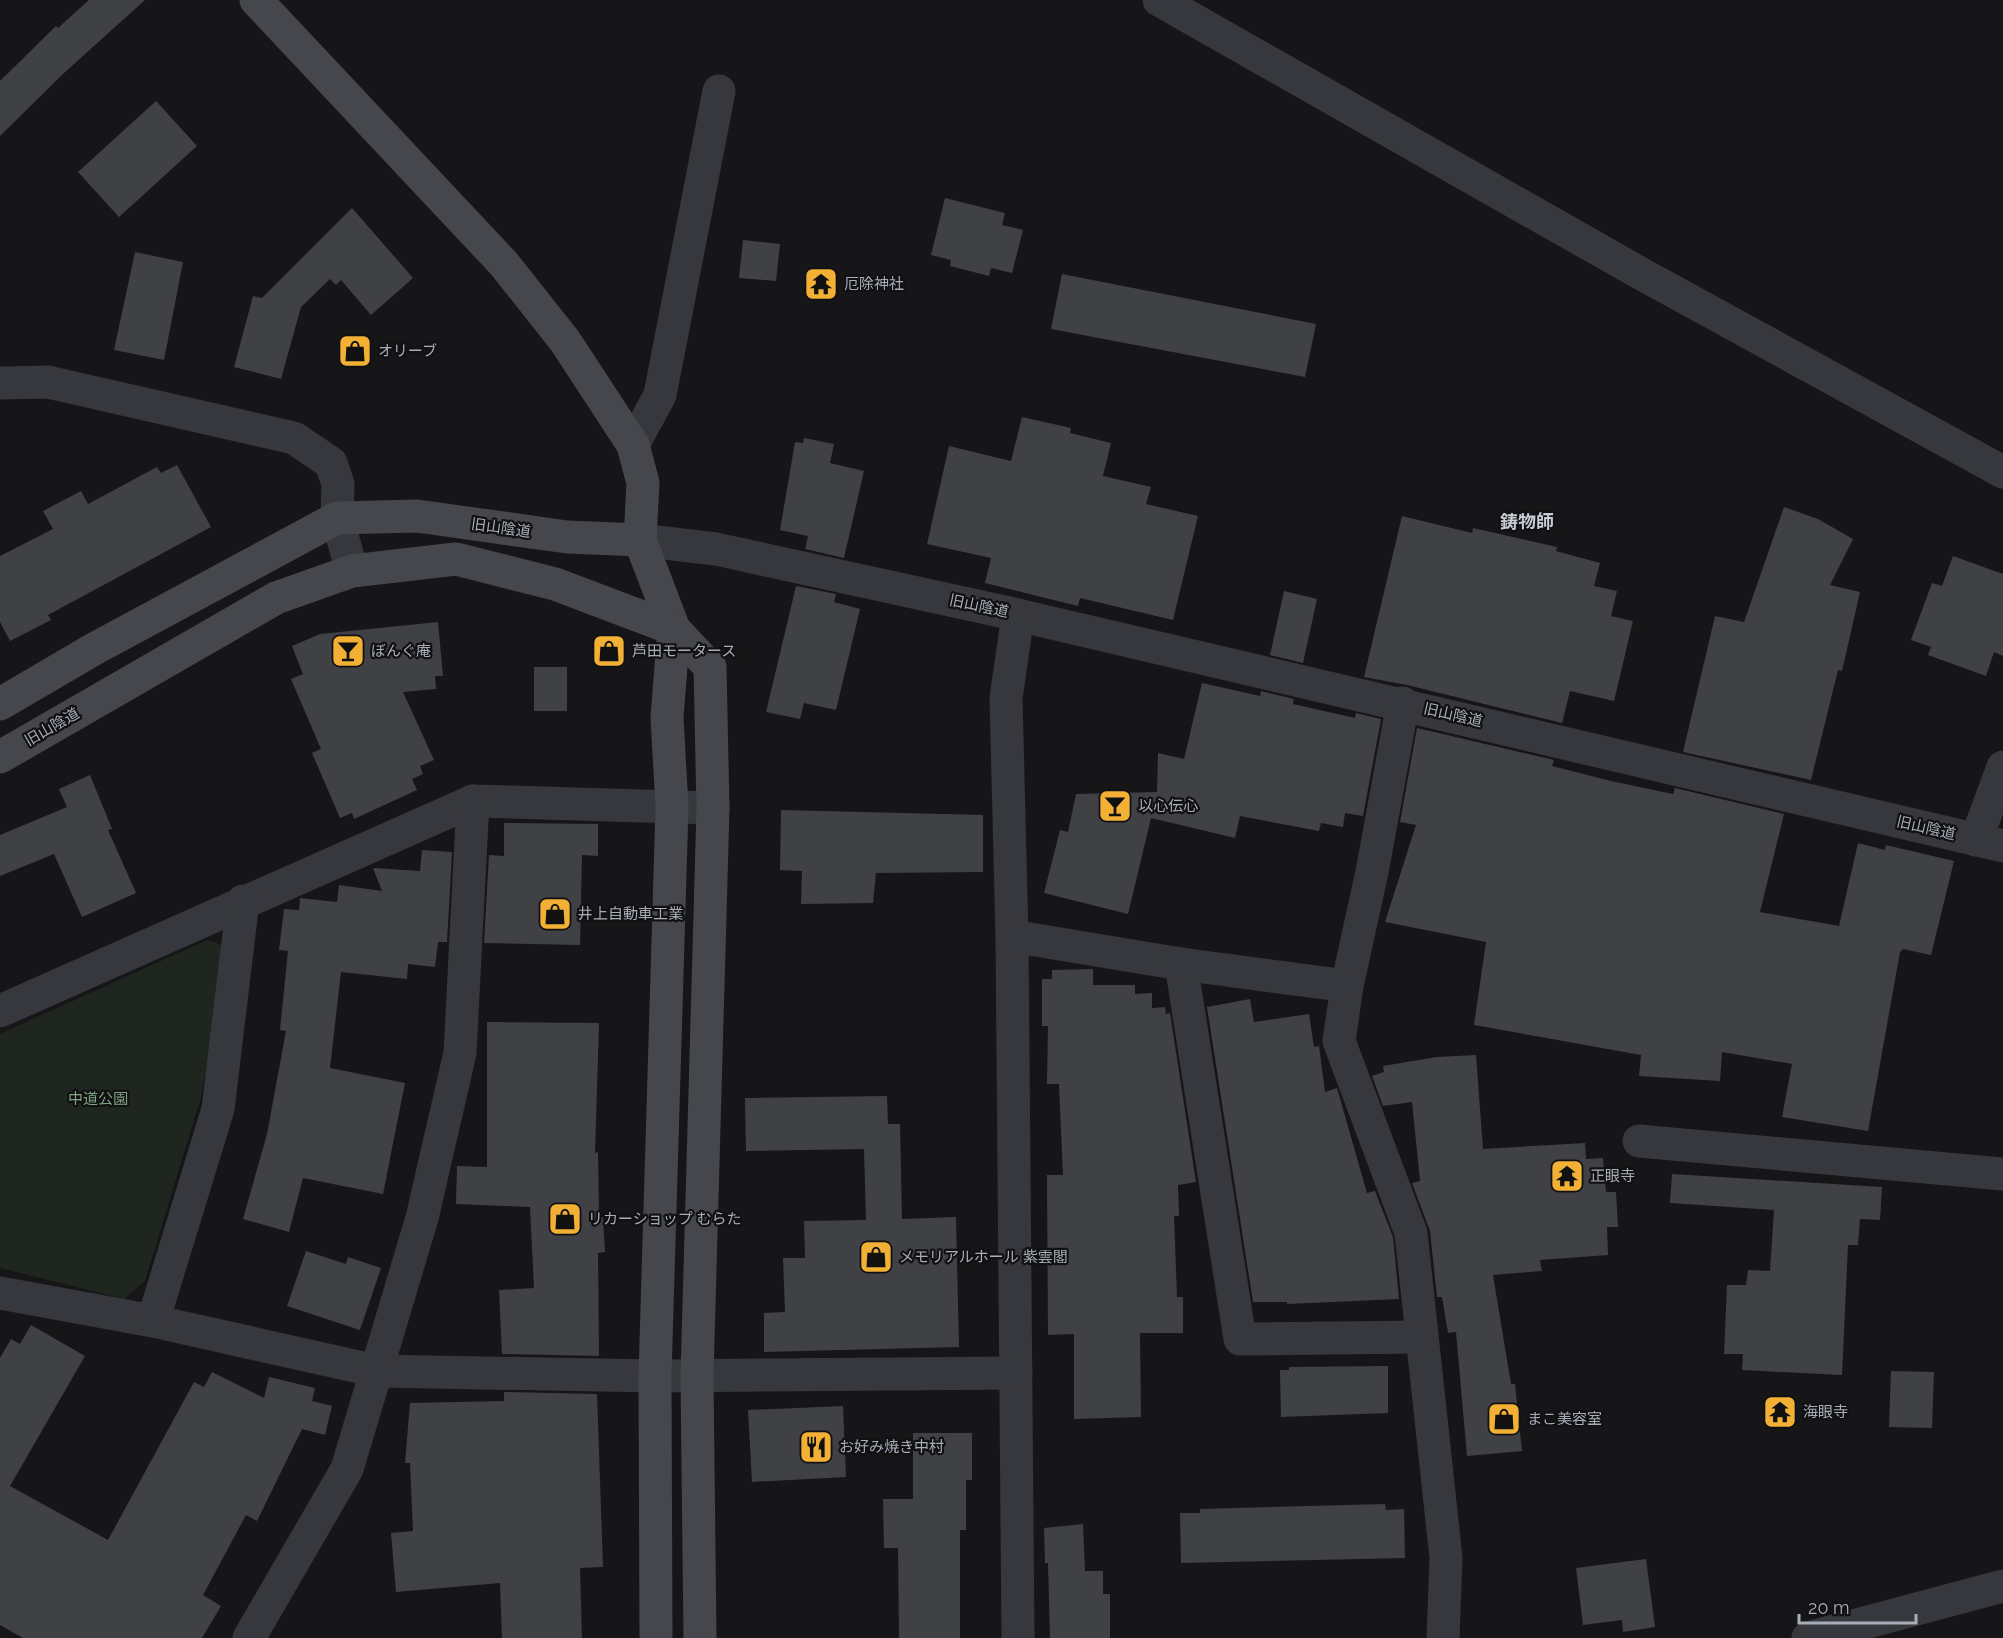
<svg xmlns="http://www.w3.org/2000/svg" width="2003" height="1638" font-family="Raleway,'Noto Sans JP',sans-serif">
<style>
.green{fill:#1e261f}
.building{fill:#404145}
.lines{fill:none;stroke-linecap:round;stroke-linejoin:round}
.street{stroke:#37383d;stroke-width:33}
.secondary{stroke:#45474d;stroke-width:33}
.labels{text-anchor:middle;stroke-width:4.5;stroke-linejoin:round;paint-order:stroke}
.poi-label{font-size:15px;fill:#a8adb8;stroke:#111113;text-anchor:start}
.street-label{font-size:15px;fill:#a8adb8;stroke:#111113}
.park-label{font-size:15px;fill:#7fa381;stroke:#111113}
.quarter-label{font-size:18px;font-weight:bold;fill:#c9ccd4;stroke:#111113}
</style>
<rect width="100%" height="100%" fill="#161618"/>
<path class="green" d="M 207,940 L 228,947 L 201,1097 L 145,1281 L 124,1299 L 0,1268 L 0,1034 Z"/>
<g class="building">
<path d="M 89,0 L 145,0 L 64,73 L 0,136 L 0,81 L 56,26 L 58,28 Z"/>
<path d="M 156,101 L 197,146 L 119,217 L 78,172 Z"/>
<path d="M 945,198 L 1005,213 L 1002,225 L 1023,230 L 1012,273 L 991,268 L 989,276 L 950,266 L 951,260 L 931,255 Z"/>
<path d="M 352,208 L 413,278 L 371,315 L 341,280 L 336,285 L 330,279 L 301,307 L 281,379 L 234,367 L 253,296 L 262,298 Z"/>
<path d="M 743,240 L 780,244 L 776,281 L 739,278 Z"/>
<path d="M 135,252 L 183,262 L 164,360 L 114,350 Z"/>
<path d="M 1062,274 L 1316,324 L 1305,377 L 1051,329 Z"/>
<path d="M 1022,417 L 1071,428 L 1070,433 L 1111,443 L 1103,476 L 1151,487 L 1146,504 L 1198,516 L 1173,620 L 1080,598 L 1078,606 L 985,583 L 991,558 L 927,544 L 949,446 L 1011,461 Z"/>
<path d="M 804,438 L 834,444 L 830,463 L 864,471 L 844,558 L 805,549 L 808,536 L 780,530 L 795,442 L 803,443 Z"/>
<path d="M 177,465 L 211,527 L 48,615 L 51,620 L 10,641 L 0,622 L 0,556 L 53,529 L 43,511 L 81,491 L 88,504 L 157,467 L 161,473 Z"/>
<path d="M 1784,507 L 1818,519 L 1853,539 L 1830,585 L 1860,592 L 1842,671 L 1838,670 L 1811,780 L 1683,752 L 1715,616 L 1744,622 Z"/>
<path d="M 1402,516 L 1472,533 L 1473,528 L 1557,547 L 1556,551 L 1600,563 L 1594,586 L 1617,591 L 1611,616 L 1633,621 L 1614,701 L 1570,691 L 1562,723 L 1407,685 L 1364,677 Z"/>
<path d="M 1953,556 L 2003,574 L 2003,656 L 1994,652 L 1986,676 L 1928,655 L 1931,647 L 1911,640 L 1932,583 L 1942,586 Z"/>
<path d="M 796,586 L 836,594 L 834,602 L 860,609 L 836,710 L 804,703 L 800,719 L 766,712 Z"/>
<path d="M 1284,591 L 1317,599 L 1303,663 L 1270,655 Z"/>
<path d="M 438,622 L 443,676 L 435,676 L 436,689 L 403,692 L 434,760 L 420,766 L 423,774 L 412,779 L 417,790 L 354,819 L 352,813 L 340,818 L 312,753 L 321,749 L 291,679 L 303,674 L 292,646 L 320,634 Z"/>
<rect x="534" y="667" width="33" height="44"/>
<path d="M 1202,683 L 1260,696 L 1261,691 L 1294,699 L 1293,704 L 1355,718 L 1356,713 L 1381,719 L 1363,816 L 1345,813 L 1343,827 L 1321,823 L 1319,831 L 1240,816 L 1235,838 L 1151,818 L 1128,914 L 1044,893 L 1060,830 L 1068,832 L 1076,794 L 1157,792 L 1158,753 L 1184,759 Z"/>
<path d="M 1417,728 L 1554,760 L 1552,766 L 1611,781 L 1673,794 L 1675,788 L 1784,814 L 1760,912 L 1839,926 L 1858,843 L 1885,850 L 1886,845 L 1954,861 L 1931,955 L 1903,949 L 1900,952 L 1868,1131 L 1782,1117 L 1792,1064 L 1722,1052 L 1720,1081 L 1639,1076 L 1641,1055 L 1474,1025 L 1486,942 L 1385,922 L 1416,825 L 1400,822 Z"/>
<path d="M 90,775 L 112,829 L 108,830 L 136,893 L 82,917 L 54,854 L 0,876 L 0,835 L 67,807 L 59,789 Z"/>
<path d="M 781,810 L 983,815 L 983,872 L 876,873 L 873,903 L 801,904 L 802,871 L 780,870 Z"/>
<path d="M 504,823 L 598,824 L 598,856 L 582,855 L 580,945 L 484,943 L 489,855 L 504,856 Z"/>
<path d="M 422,850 L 452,852 L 447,942 L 438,942 L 435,967 L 408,964 L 407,979 L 341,972 L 330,1068 L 405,1083 L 383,1194 L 303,1178 L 289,1232 L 243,1219 L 267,1134 L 286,1031 L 280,1030 L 288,951 L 279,950 L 284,909 L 299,910 L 300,898 L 337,902 L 339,885 L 382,891 L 373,868 L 420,871 Z"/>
<path d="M 1093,969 L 1093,985 L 1135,985 L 1135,994 L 1152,993 L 1152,1008 L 1165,1007 L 1166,1014 L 1170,1013 L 1196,1182 L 1178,1185 L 1179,1216 L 1174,1216 L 1177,1297 L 1183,1297 L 1183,1333 L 1140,1333 L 1141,1417 L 1074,1419 L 1074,1334 L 1048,1335 L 1047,1175 L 1063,1175 L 1059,1084 L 1047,1084 L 1048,1026 L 1042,1026 L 1042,979 L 1052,979 L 1052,970 Z"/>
<path d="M 1250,999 L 1254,1022 L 1309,1014 L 1314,1047 L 1319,1046 L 1325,1092 L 1337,1088 L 1367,1193 L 1375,1191 L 1393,1237 L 1399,1299 L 1287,1304 L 1287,1302 L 1253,1302 L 1207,1007 Z"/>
<path d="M 487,1022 L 599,1023 L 595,1153 L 598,1152 L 599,1217 L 603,1217 L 605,1252 L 598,1253 L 599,1356 L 502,1354 L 499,1290 L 534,1288 L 530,1207 L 456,1204 L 457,1166 L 487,1167 Z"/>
<path d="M 1476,1055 L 1483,1149 L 1585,1143 L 1586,1159 L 1603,1158 L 1606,1192 L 1616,1192 L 1618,1227 L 1607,1227 L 1608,1255 L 1540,1260 L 1542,1271 L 1493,1275 L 1511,1384 L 1515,1384 L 1522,1451 L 1467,1456 L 1456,1332 L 1448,1333 L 1442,1297 L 1437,1297 L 1430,1231 L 1412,1183 L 1420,1181 L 1412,1102 L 1383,1106 L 1372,1076 L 1384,1072 L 1383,1066 L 1437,1057 Z"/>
<path d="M 887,1096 L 888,1124 L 900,1124 L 902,1219 L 956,1217 L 959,1347 L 764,1352 L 764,1313 L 785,1312 L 783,1258 L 805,1258 L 804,1221 L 866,1220 L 864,1149 L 746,1151 L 745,1098 Z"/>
<path d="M 1672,1174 L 1882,1187 L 1880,1220 L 1860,1219 L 1858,1245 L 1848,1245 L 1842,1375 L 1742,1370 L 1743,1354 L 1724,1354 L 1727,1285 L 1746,1285 L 1748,1270 L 1770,1271 L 1774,1210 L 1670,1203 Z"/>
<path d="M 306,1251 L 346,1264 L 348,1257 L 381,1268 L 360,1330 L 287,1306 Z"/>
<path d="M 31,1325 L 85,1356 L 10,1486 L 108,1540 L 194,1382 L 204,1387 L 212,1372 L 264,1398 L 269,1377 L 315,1388 L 312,1401 L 332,1406 L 325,1435 L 302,1429 L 257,1521 L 246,1515 L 203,1595 L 221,1606 L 202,1638 L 23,1638 L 0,1625 L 0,1358 L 11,1339 L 20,1344 Z"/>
<path d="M 1388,1366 L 1388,1413 L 1281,1417 L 1280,1370 L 1289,1370 L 1289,1367 Z"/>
<path d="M 1891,1371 L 1934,1372 L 1932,1428 L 1889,1427 Z"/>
<path d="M 504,1392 L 597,1394 L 603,1567 L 580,1568 L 582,1638 L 502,1638 L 500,1583 L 396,1592 L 391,1533 L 413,1531 L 410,1463 L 405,1463 L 410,1403 L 504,1401 Z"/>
<path d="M 843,1406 L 846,1477 L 752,1482 L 748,1410 Z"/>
<path d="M 913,1433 L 972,1433 L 972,1480 L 966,1480 L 966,1530 L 960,1530 L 960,1638 L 899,1638 L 898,1548 L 884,1548 L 883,1499 L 913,1499 Z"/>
<path d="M 1385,1504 L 1386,1510 L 1404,1509 L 1405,1558 L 1181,1563 L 1180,1513 L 1200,1513 L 1200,1509 Z"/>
<path d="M 1083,1524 L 1085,1571 L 1103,1571 L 1103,1594 L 1110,1594 L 1110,1638 L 1050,1638 L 1048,1563 L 1045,1563 L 1044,1528 Z"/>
<path d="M 1646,1559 L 1655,1627 L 1623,1632 L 1622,1620 L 1583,1625 L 1576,1568 Z"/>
</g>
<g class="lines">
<g class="street">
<path d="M 1159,0 L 1638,272 L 2003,472"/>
<path d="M 0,383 L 48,382 L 294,438 L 331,463 L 338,484 L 337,518 L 352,571"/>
<path d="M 633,445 L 660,395 L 719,91"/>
<path d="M 640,540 L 716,549 L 1018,615 L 2003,846"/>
<path d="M 1018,615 L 1006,698 L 1012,936 L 1018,1638"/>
<path d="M 1403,703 L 1372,872 L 1347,986 L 1339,1041 L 1411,1233 L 1446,1558 L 1443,1638"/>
<path d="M 1976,840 L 2003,767"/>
<path d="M 1012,936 L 1181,964 L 1240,1339 L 1421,1337"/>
<path d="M 1181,964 L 1347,986"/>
<path d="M 0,1011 L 473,801 L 713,808"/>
<path d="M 1639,1141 L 2003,1174"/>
<path d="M 0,1293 L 153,1321 L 377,1371 L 655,1376 L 1016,1373"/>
<path d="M 153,1321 L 218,1109 L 243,901"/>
<path d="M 249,1638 L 347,1469 L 422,1218 L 460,1053 L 473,801"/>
<path d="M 1808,1638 L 2003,1586"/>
</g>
<g class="secondary">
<path d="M 256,0 L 504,264 L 565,341 L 633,445 L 643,483 L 640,540 L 674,629 L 710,667 L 713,808 L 697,1376 L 700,1638"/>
<path d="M 0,704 L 94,649 L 337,518 L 417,516 L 567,537 L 640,540"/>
<path d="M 0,757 L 276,598 L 352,571 L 456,559 L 555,584 L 674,629"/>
<path d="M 656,1638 L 655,1376 L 672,807 L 667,717 L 674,629"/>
</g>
</g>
<defs>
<g id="temple-square" transform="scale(1.725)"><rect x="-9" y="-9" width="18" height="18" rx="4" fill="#f2b134" stroke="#111113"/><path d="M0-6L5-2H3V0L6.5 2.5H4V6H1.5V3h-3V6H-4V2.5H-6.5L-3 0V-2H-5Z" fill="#111"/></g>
<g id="shop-square" transform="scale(1.725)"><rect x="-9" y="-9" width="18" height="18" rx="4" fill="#f2b134" stroke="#111113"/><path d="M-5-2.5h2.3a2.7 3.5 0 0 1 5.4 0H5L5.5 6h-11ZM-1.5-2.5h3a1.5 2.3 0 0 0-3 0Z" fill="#111"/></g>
<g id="bar-square" transform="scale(1.725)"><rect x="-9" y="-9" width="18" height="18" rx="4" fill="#f2b134" stroke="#111113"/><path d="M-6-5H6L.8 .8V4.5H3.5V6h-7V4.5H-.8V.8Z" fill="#111"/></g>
<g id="restaurant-square" transform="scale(1.725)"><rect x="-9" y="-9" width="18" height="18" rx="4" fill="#f2b134" stroke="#111113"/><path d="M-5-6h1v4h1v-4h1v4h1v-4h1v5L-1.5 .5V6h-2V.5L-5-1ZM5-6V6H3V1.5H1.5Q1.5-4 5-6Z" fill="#111"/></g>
</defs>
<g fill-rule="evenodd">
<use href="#temple-square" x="821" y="284"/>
<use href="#shop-square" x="355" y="351"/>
<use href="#bar-square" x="348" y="651"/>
<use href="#shop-square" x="609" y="651"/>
<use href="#bar-square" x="1115" y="806"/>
<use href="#shop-square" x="555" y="914"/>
<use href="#temple-square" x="1567" y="1176"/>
<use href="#shop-square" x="565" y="1219"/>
<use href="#shop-square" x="876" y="1257"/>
<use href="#temple-square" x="1780" y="1412"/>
<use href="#shop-square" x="1504" y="1419"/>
<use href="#restaurant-square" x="816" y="1447"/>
</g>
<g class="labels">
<g class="poi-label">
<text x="844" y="289">厄除神社</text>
<text x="378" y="356">オリーブ</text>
<text x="371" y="656">ぼんぐ庵</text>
<text x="632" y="656">芦田モータース</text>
<text x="1138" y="811">以心伝心</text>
<text x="578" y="919">井上自動車工業</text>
<text x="1590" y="1181">正眼寺</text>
<text x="588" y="1224">リカーショップ むらた</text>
<text x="899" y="1262">メモリアルホール 紫雲閣</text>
<text x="1803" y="1417">海眼寺</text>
<text x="1527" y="1424">まこ美容室</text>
<text x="839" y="1452">お好み焼き中村</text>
</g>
<g class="street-label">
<text transform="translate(501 528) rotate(8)" y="5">旧山陰道</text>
<text transform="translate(979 606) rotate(12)" y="5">旧山陰道</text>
<text transform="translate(1453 715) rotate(13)" y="5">旧山陰道</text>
<text transform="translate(52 727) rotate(-30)" y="5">旧山陰道</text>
<text transform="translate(1926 828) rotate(13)" y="5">旧山陰道</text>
</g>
<g class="park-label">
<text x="98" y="1104">中道公園</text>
</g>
<g class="quarter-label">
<text x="1527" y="528">鋳物師</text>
</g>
</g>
<path d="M1799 1614v9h117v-9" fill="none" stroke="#a8adb8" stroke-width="3"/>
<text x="1808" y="1614" font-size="18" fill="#a8adb8" stroke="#111113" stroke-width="4.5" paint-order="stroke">20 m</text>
</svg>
